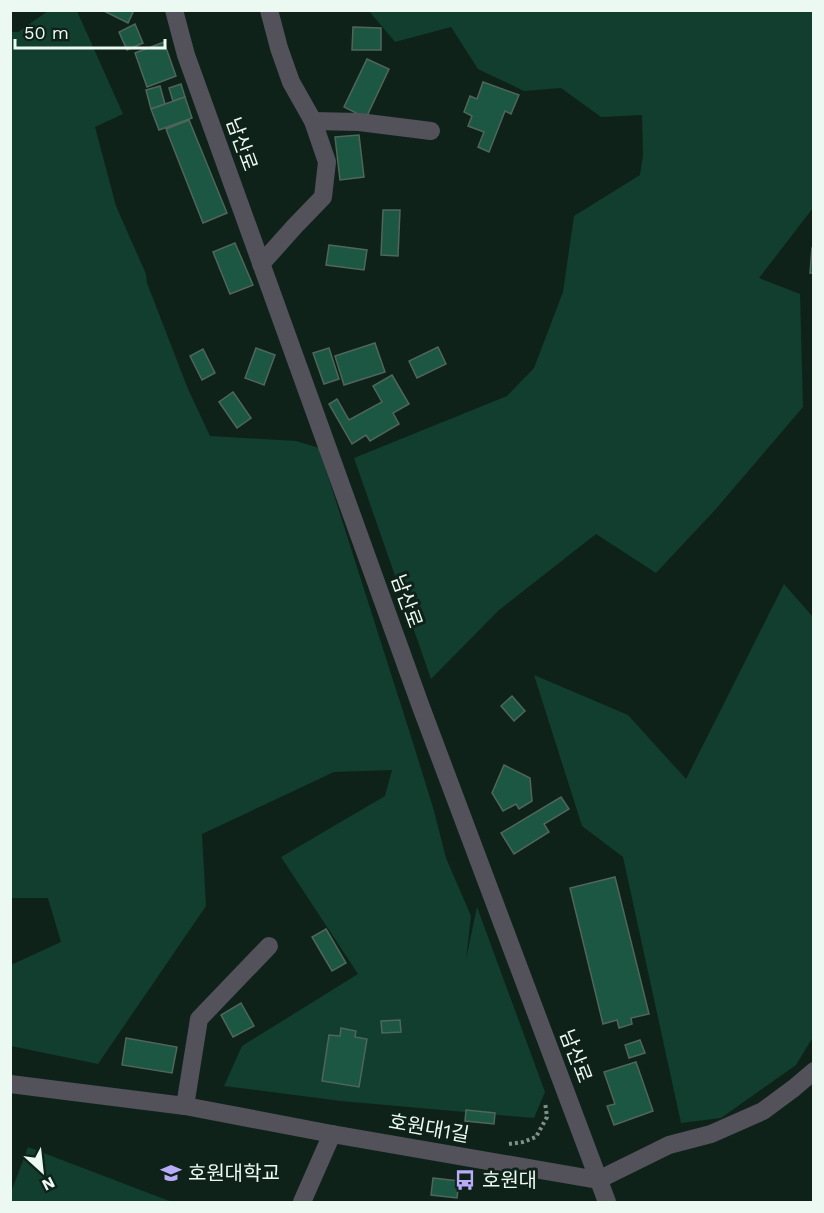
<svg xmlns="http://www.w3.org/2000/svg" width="824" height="1213" font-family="'Work Sans','Noto Sans KR',sans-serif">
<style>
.green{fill:#113e2f}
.building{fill:#1c5743;stroke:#50655c;stroke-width:1.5}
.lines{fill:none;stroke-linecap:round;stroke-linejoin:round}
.path{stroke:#808f88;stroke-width:4;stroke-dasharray:3 3;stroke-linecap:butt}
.minor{stroke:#53525a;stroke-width:18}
.labels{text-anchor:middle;stroke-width:6;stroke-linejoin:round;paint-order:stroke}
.street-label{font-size:20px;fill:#ecf8f2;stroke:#0f221a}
.poi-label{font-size:20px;fill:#ecf8f2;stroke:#0f221a;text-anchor:start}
</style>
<rect width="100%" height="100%" fill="#0f221a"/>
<g class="green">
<path d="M 48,11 L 77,11 L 123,114 L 95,127 L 116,206 L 146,274 L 147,283 L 188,389 L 210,436 L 296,441 L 319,448 L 414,746 L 434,811 L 446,858 L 471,916 L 466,959 L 477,907 L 545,1092 L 534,1118 L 341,1101 L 224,1086 L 242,1046 L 358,974 L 281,857 L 385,796 L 392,770 L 334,772 L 202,834 L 206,906 L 98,1064 L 11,1046 L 11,965 L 61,942 L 48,898 L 11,898 L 10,32 L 18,32 Z"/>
<path d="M 369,11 L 813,11 L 813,208 L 759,278 L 800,294 L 803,407 L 715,510 L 656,573 L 596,534 L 499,610 L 431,679 L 354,458 L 507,396 L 534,368 L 563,292 L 574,216 L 640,175 L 643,155 L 642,115 L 601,117 L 561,88 L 524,91 L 478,69 L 451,27 L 395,42 Z"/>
<path d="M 784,584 L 813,617 L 813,1037 L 796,1065 L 721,1118 L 681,1123 L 623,857 L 582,826 L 534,675 L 628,715 L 686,779 Z"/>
<path d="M 28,1147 L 172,1202 L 11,1202 L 11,1192 Z"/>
</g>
<g class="building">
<path d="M 102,10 L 134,10 L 128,23 Z"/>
<path d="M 135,24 L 143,43 L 127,50 L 119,32 Z"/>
<path d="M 353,27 L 381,28 L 381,50 L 352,50 Z"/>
<path d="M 164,42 L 176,76 L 147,87 L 135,53 Z"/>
<path d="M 367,59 L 389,69 L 366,118 L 344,107 Z"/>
<path d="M 483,82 L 519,95 L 511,114 L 505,111 L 489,152 L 478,147 L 484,132 L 468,126 L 472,116 L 464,112 L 470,96 L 477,99 Z"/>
<path d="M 181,84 L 185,97 L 173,101 L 169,88 Z"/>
<path d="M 160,86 L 165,104 L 151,109 L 146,90 Z"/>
<path d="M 185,97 L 192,118 L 159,130 L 151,109 Z"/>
<path d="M 189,120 L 227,213 L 203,223 L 166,129 Z"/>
<path d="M 359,135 L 364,177 L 340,180 L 335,137 Z"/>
<path d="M 383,210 L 400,210 L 398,256 L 381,255 Z"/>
<path d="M 235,243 L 253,285 L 230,294 L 213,252 Z"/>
<path d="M 329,245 L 367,250 L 364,270 L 326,265 Z"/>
<path d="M 812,248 L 814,248 L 814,273 L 810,273 Z"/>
<path d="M 375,343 L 385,372 L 344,385 L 335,356 Z"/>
<path d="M 438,347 L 446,364 L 417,378 L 409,361 Z"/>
<path d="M 256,348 L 275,355 L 264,385 L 245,378 Z"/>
<path d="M 329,348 L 339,379 L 324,384 L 313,353 Z"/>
<path d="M 203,349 L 215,373 L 202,380 L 190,356 Z"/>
<path d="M 392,375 L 409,404 L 393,413 L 399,424 L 370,441 L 366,435 L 352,444 L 329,404 L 337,399 L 349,420 L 382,402 L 373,386 Z"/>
<path d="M 233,392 L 251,418 L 237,428 L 219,402 Z"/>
<path d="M 512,696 L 525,711 L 514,721 L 501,706 Z"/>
<path d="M 504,765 L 530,778 L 532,801 L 519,809 L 516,804 L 503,811 L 492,793 Z"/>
<path d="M 561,797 L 569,809 L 544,824 L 549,832 L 514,854 L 501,833 Z"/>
<path d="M 615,877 L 649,1014 L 631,1018 L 632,1024 L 619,1028 L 617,1020 L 603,1024 L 570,888 Z"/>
<path d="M 326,929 L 346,963 L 332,971 L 312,937 Z"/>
<path d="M 241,1003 L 254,1026 L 233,1037 L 221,1015 Z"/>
<path d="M 400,1020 L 401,1032 L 382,1033 L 381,1021 Z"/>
<path d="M 341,1028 L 356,1031 L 355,1037 L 367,1039 L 359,1087 L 322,1081 L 329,1035 L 340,1036 Z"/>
<path d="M 126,1038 L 177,1047 L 172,1073 L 122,1065 Z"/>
<path d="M 640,1040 L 645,1053 L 629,1058 L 625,1045 Z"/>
<path d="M 636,1062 L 653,1111 L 614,1125 L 607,1106 L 615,1104 L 604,1072 Z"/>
<path d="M 466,1110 L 495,1113 L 494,1124 L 465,1121 Z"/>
<path d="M 433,1178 L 459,1181 L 457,1198 L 431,1195 Z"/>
</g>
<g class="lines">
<path class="path" d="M 509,1144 L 523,1142 L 536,1137 L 547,1117 L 545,1102"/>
<g class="minor">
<path d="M 174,10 L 186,55 L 421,707 L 607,1202"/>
<path d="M 313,121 L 359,122 L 431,131"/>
<path d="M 261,264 L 295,226 L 323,197 L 327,162 L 313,121 L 291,82 L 279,48 L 269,10"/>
<path d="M 10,1084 L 185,1106 L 332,1134 L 598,1180 L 669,1145 L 711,1134 L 763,1111 L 794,1088 L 814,1071"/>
<path d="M 185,1106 L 199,1019 L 269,946"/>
<path d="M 302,1202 L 332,1134"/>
</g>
</g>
<defs>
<g id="university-bare" transform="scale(1.62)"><path d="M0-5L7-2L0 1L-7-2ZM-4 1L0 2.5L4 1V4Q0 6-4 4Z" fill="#b9abf7" stroke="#0f221a" stroke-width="2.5" paint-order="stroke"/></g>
<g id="bus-bare" transform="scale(1.62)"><path d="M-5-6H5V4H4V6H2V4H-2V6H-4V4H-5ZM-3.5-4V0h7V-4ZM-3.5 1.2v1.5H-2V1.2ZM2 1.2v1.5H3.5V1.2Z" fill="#b9abf7" stroke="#0f221a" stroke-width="2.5" paint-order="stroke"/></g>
</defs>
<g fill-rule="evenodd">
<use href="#university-bare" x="171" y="1173"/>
<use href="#bus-bare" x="465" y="1180"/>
</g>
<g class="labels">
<g class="street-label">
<text transform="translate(242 144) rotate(70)" y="7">남산로</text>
<text transform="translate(407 601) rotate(70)" y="7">남산로</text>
<text transform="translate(576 1056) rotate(69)" y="7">남산로</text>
<text transform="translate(429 1128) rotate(10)" y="7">호원대1길</text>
</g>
<g class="poi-label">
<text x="188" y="1180">호원대학교</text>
<text x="482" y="1187">호원대</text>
</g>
</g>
<rect width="824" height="1213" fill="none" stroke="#ecf8f2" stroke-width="24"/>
<g transform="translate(42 1171) rotate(153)" stroke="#0f221a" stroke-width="4.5" paint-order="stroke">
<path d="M0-4.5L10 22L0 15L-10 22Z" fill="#ecf8f2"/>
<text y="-9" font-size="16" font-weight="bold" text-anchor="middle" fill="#ecf8f2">N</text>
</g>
<path d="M15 39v9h150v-9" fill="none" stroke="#ecf8f2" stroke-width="3"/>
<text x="24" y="39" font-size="18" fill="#ecf8f2" stroke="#0f221a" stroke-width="4.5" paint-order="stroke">50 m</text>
</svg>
